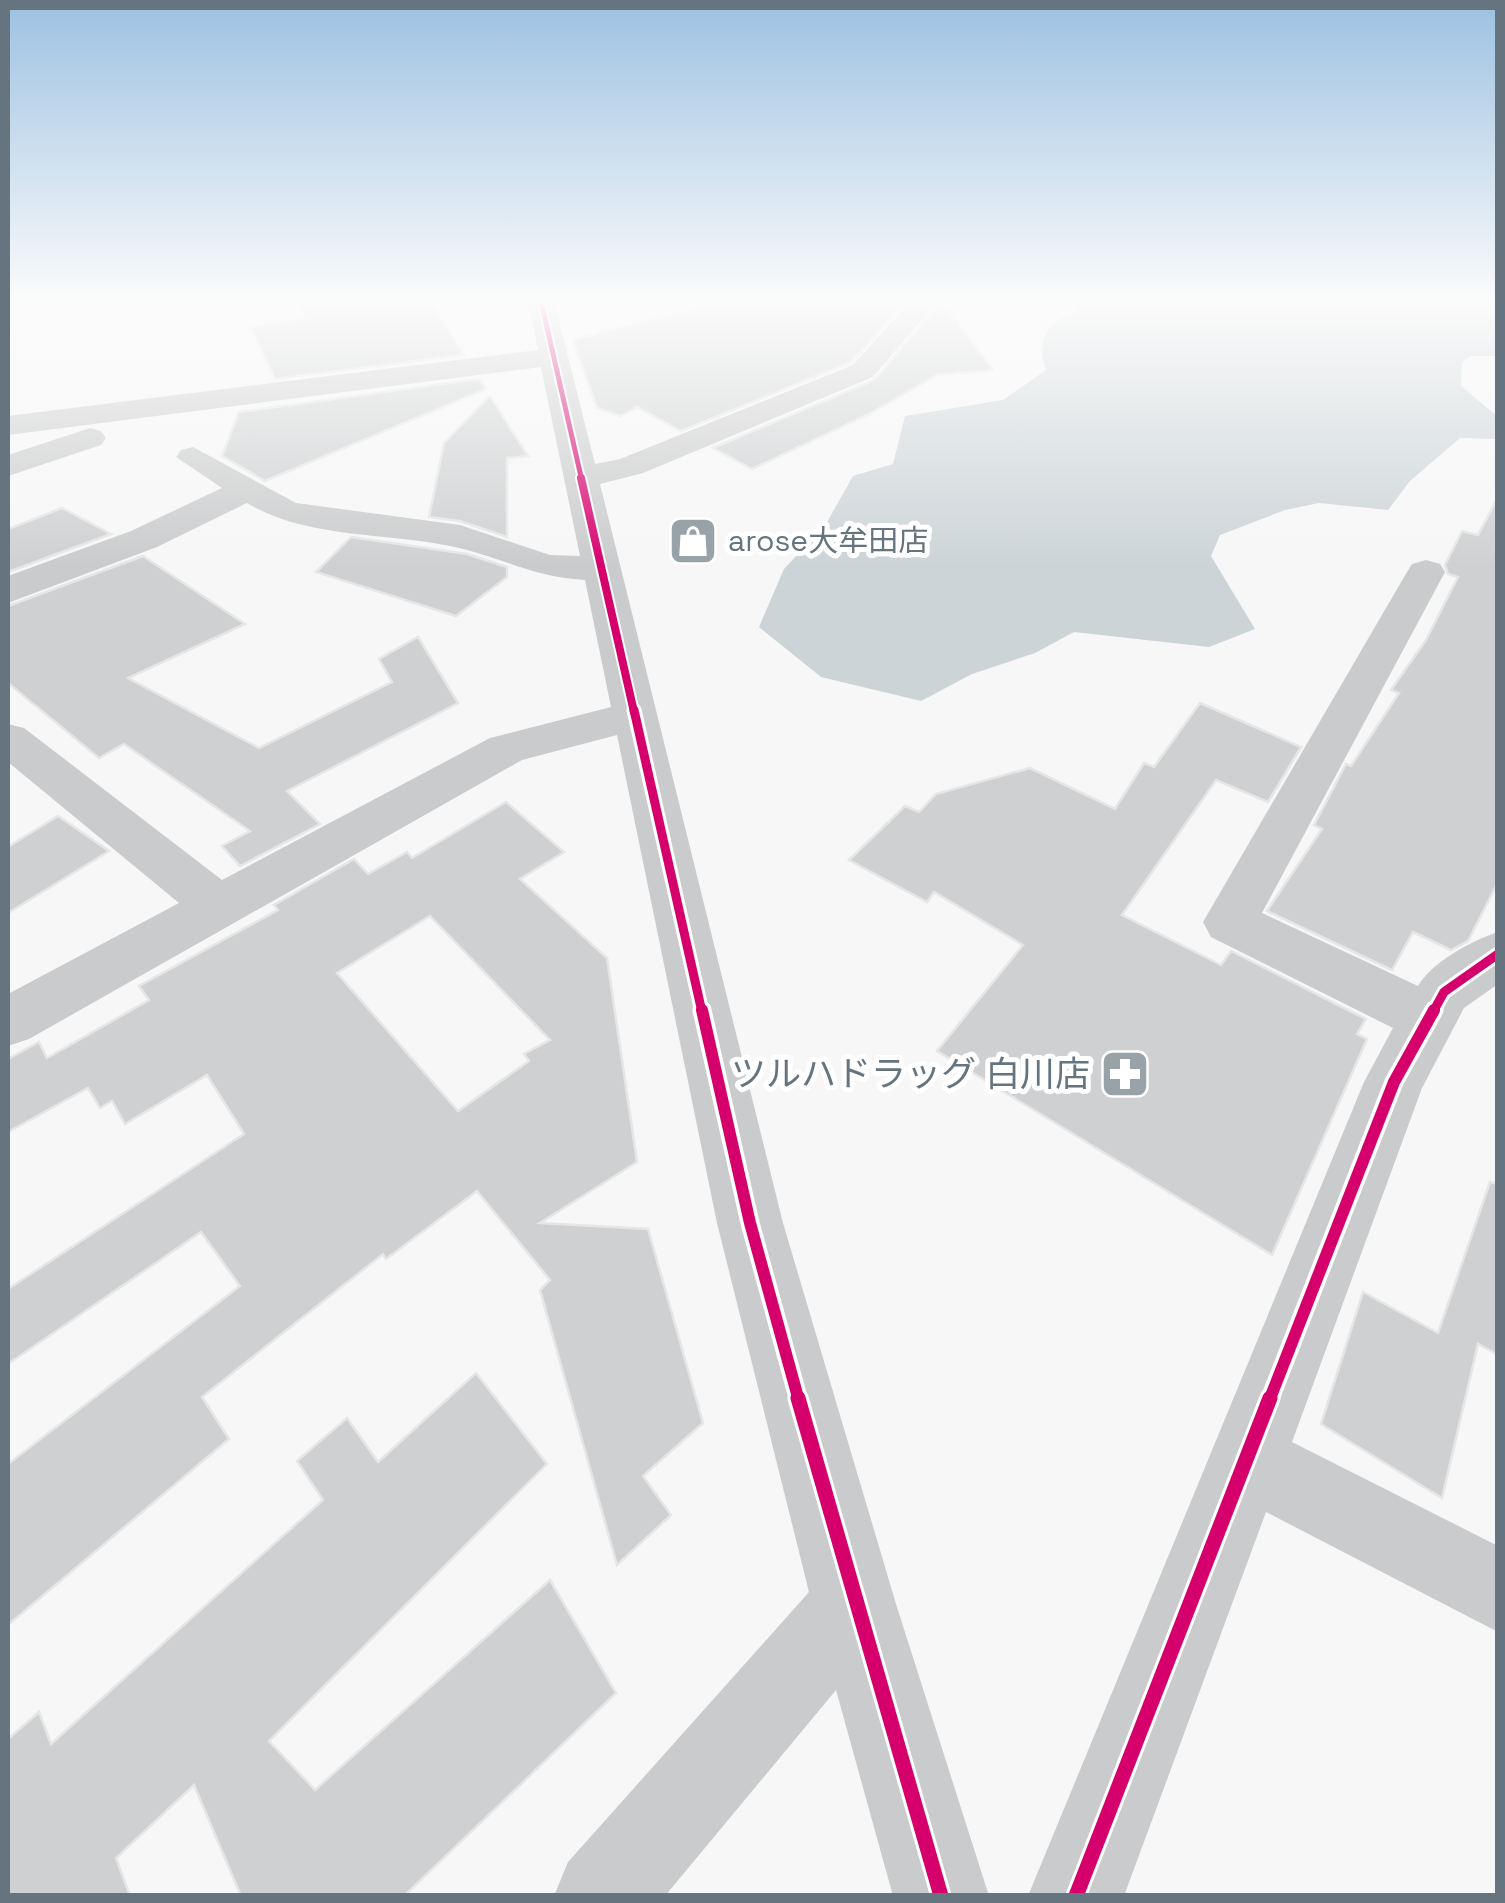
<svg xmlns="http://www.w3.org/2000/svg" width="1505" height="1903" font-family="'Space Grotesk','Noto Sans JP',sans-serif">
<style>
.water{fill:#ccd4d7}
.building{fill:#ced0d1;stroke:#e6e6e6;stroke-width:2.5;fill-rule:evenodd}
.lines{fill:none;stroke-linecap:round;stroke-linejoin:round}
.minor{fill:#cacbcc;fill-rule:evenodd}
.cycleway-far4-casing{stroke:#fff;stroke-width:9}
.cycleway-far3-casing{stroke:#fff;stroke-width:12}
.cycleway-far2-casing{stroke:#fff;stroke-width:15}
.cycleway-far1-casing{stroke:#fff;stroke-width:19}
.cycleway-casing{stroke:#fff;stroke-width:21}
.cycleway-far4{stroke:#d6006c;stroke-width:5}
.cycleway-far3{stroke:#d6006c;stroke-width:8}
.cycleway-far2{stroke:#d6006c;stroke-width:9}
.cycleway-far1{stroke:#d6006c;stroke-width:12}
.cycleway{stroke:#d6006c;stroke-width:15}
.labels{text-anchor:middle;stroke-width:10;stroke-linejoin:round;paint-order:stroke}
.far-poi-label{font-size:30px;fill:#65747f;stroke:#fff;text-anchor:start}
.poi-label{font-size:35px;fill:#65747f;stroke:#fff;text-anchor:end}
</style>
<rect width="100%" height="100%" fill="#f7f7f7"/>
<path class="water" d="M 1075,301 L 1497,301 L 1497,356 L 1471,356 L 1462,362 L 1461,386 L 1497,416 L 1497,439 L 1460,438 L 1410,481 L 1388,510 L 1319,503 L 1285,510 L 1220,535 L 1211,556 L 1255,629 L 1209,647 L 1074,632 L 1035,653 L 972,674 L 921,701 L 821,677 L 759,627 L 784,569 L 826,524 L 853,476 L 893,464 L 905,416 L 1003,400 L 1046,370 C 1035,339 1048,321 1078,311 Z"/>
<g class="building">
<path d="M 296,301 L 430,301 L 464,355 L 275,379 L 251,327 L 305,318 Z"/>
<path d="M 722,301 L 906,301 L 851,362 L 681,431 L 637,407 L 621,416 L 597,408 L 573,340 Z"/>
<path d="M 941,302 L 993,370 L 937,375 L 869,414 L 752,469 L 713,448 L 874,380 Z"/>
<path d="M 479,379 L 486,389 L 265,481 L 222,456 L 239,412 Z"/>
<path d="M 490,396 L 528,456 L 507,458 L 507,537 L 460,521 L 429,517 L 444,443 Z"/>
<path d="M 1498,497 L 1498,882 L 1468,941 L 1451,950 L 1413,932 L 1392,970 L 1267,911 L 1322,829 L 1314,825 L 1346,764 L 1351,766 L 1399,693 L 1391,690 L 1426,640 L 1458,577 L 1448,574 L 1445,565 L 1462,531 L 1478,535 Z"/>
<path d="M 62,508 L 111,534 L 8,572 L 8,529 Z"/>
<path d="M 351,537 L 467,554 L 507,567 L 507,577 L 456,616 L 316,572 Z"/>
<path d="M 143,556 L 245,624 L 128,678 L 259,748 L 392,682 L 379,659 L 418,637 L 458,703 L 287,791 L 320,824 L 240,866 L 222,846 L 250,831 L 124,744 L 99,758 L 8,683 L 8,606 Z"/>
<path d="M 1200,703 L 1301,747 L 1268,802 L 1216,780 L 1122,915 L 1221,965 L 1231,951 L 1366,1019 L 1357,1034 L 1367,1039 L 1272,1255 L 937,1051 L 1023,945 L 934,892 L 927,902 L 849,860 L 905,806 L 919,812 L 936,794 L 1030,768 L 1115,809 L 1144,763 L 1154,767 Z"/>
<path d="M 506,802 L 564,852 L 520,879 L 607,958 L 637,1162 L 540,1223 L 648,1229 L 703,1423 L 643,1476 L 671,1515 L 617,1565 L 540,1290 L 550,1280 L 477,1191 L 386,1259 L 383,1254 L 202,1397 L 229,1439 L 8,1625 L 8,1464 L 240,1286 L 201,1232 L 8,1364 L 8,1289 L 244,1134 L 207,1075 L 125,1124 L 112,1101 L 100,1108 L 88,1088 L 8,1132 L 8,1059 L 39,1042 L 47,1058 L 149,1000 L 139,986 L 278,910 L 274,905 L 354,859 L 368,874 L 407,852 L 412,858 ZM 430,916 L 550,1040 L 524,1054 L 529,1061 L 458,1111 L 337,973 Z"/>
<path d="M 58,816 L 109,851 L 8,913 L 8,847 Z"/>
<path d="M 1490,1182 L 1498,1184 L 1498,1355 L 1478,1344 L 1442,1498 L 1321,1424 L 1363,1292 L 1438,1333 Z"/>
<path d="M 476,1373 L 547,1464 L 269,1741 L 315,1790 L 550,1580 L 616,1693 L 404,1896 L 241,1896 L 194,1785 L 116,1858 L 130,1896 L 8,1896 L 8,1739 L 39,1712 L 51,1744 L 323,1500 L 297,1461 L 347,1418 L 378,1462 Z"/>
</g>
<g class="lines">
<g class="minor">
<path d="M 528,301 L 554,301 L 595,464 L 620,459 L 853,365 L 911,301 L 938,301 L 873,377 L 643,473 L 600,484 L 783,1223 L 896,1604 L 989,1896 L 893,1896 L 836,1690 L 665,1896 L 554,1896 L 568,1862 L 809,1592 L 717,1223 L 617,735 L 522,760 L 29,1039 L 8,1046 L 8,994 L 179,903 L 8,762 L 8,724 L 24,728 L 222,880 L 490,738 L 611,707 L 585,580 C 530,577 500,556 450,546 C 383,532 307,539 247,503 L 157,547 L 8,603 L 8,576 L 131,531 L 222,488 L 176,457 L 181,450 L 193,447 L 296,503 L 460,525 L 550,555 L 580,556 L 541,367 L 8,435 L 8,416 L 538,350 Z"/>
<path d="M 90,428 L 101,431 L 106,438 L 101,445 L 8,476 L 8,455 Z"/>
<path d="M 1426,560 L 1440,564 L 1445,572 L 1262,913 L 1418,986 C 1432,962 1471,941 1498,932 L 1498,984 L 1464,1008 L 1422,1088 L 1292,1442 L 1498,1546 L 1498,1632 L 1266,1512 L 1124,1896 L 1028,1896 L 1364,1082 L 1393,1028 L 1211,937 L 1203,922 L 1407,572 L 1412,564 Z"/>
</g>
<g class="cycleway-far4-casing">
<path id="cycleway-far4" d="M 541,301 L 582,481"/>
</g>
<g class="cycleway-far3-casing">
<path id="cycleway-far3" d="M 581,478 L 634,712"/>
</g>
<g class="cycleway-far2-casing">
<g id="cycleway-far2">
<path d="M 634,710 L 702,1012"/>
<path d="M 1433,1012 L 1444,992 L 1498,954"/>
</g>
</g>
<g class="cycleway-far1-casing">
<g id="cycleway-far1">
<path d="M 702,1010 L 750,1223 L 799,1401"/>
<path d="M 1269,1401 L 1394,1082 L 1434,1010"/>
</g>
</g>
<g class="cycleway-casing">
<g id="cycleway">
<path d="M 798,1398 L 941,1896"/>
<path d="M 1076,1896 L 1270,1398"/>
</g>
</g>
<use href="#cycleway-far4" class="cycleway-far4"/>
<use href="#cycleway-far3" class="cycleway-far3"/>
<use href="#cycleway-far2" class="cycleway-far2"/>
<use href="#cycleway-far1" class="cycleway-far1"/>
<use href="#cycleway" class="cycleway"/>
</g>
<linearGradient id="sky" x2="0" y2="1"><stop stop-color="#9dc1e1"/><stop offset="0.53" stop-color="#fbfbfb"/><stop offset="1" stop-color="#fbfbfb" stop-opacity="0"/></linearGradient>
<rect width="1505" height="567" fill="url(#sky)"/>
<defs>
<g id="shop-square" transform="scale(2.5)"><rect x="-9" y="-9" width="18" height="18" rx="4" fill="#98a2a9" stroke="#fff"/><path d="M-5-2.5h2.3a2.7 3.5 0 0 1 5.4 0H5L5.5 6h-11ZM-1.5-2.5h3a1.5 2.3 0 0 0-3 0Z" fill="#fff"/></g>
<g id="pharmacy-square" transform="scale(2.5)"><rect x="-9" y="-9" width="18" height="18" rx="4" fill="#98a2a9" stroke="#fff"/><path d="M-2-6h4v4h4v4h-4v4h-4v-4h-4v-4h4Z" fill="#fff"/></g>
</defs>
<g fill-rule="evenodd">
<use href="#shop-square" x="693" y="541"/>
<use href="#pharmacy-square" x="1125" y="1074"/>
</g>
<g class="labels">
<g class="far-poi-label">
<text x="728" y="551">arose大牟田店</text>
</g>
<g class="poi-label">
<text x="1090" y="1086">ツルハドラッグ 白川店</text>
</g>
</g>
<rect width="1505" height="1903" fill="none" stroke="#65747f" stroke-width="20"/>
</svg>
